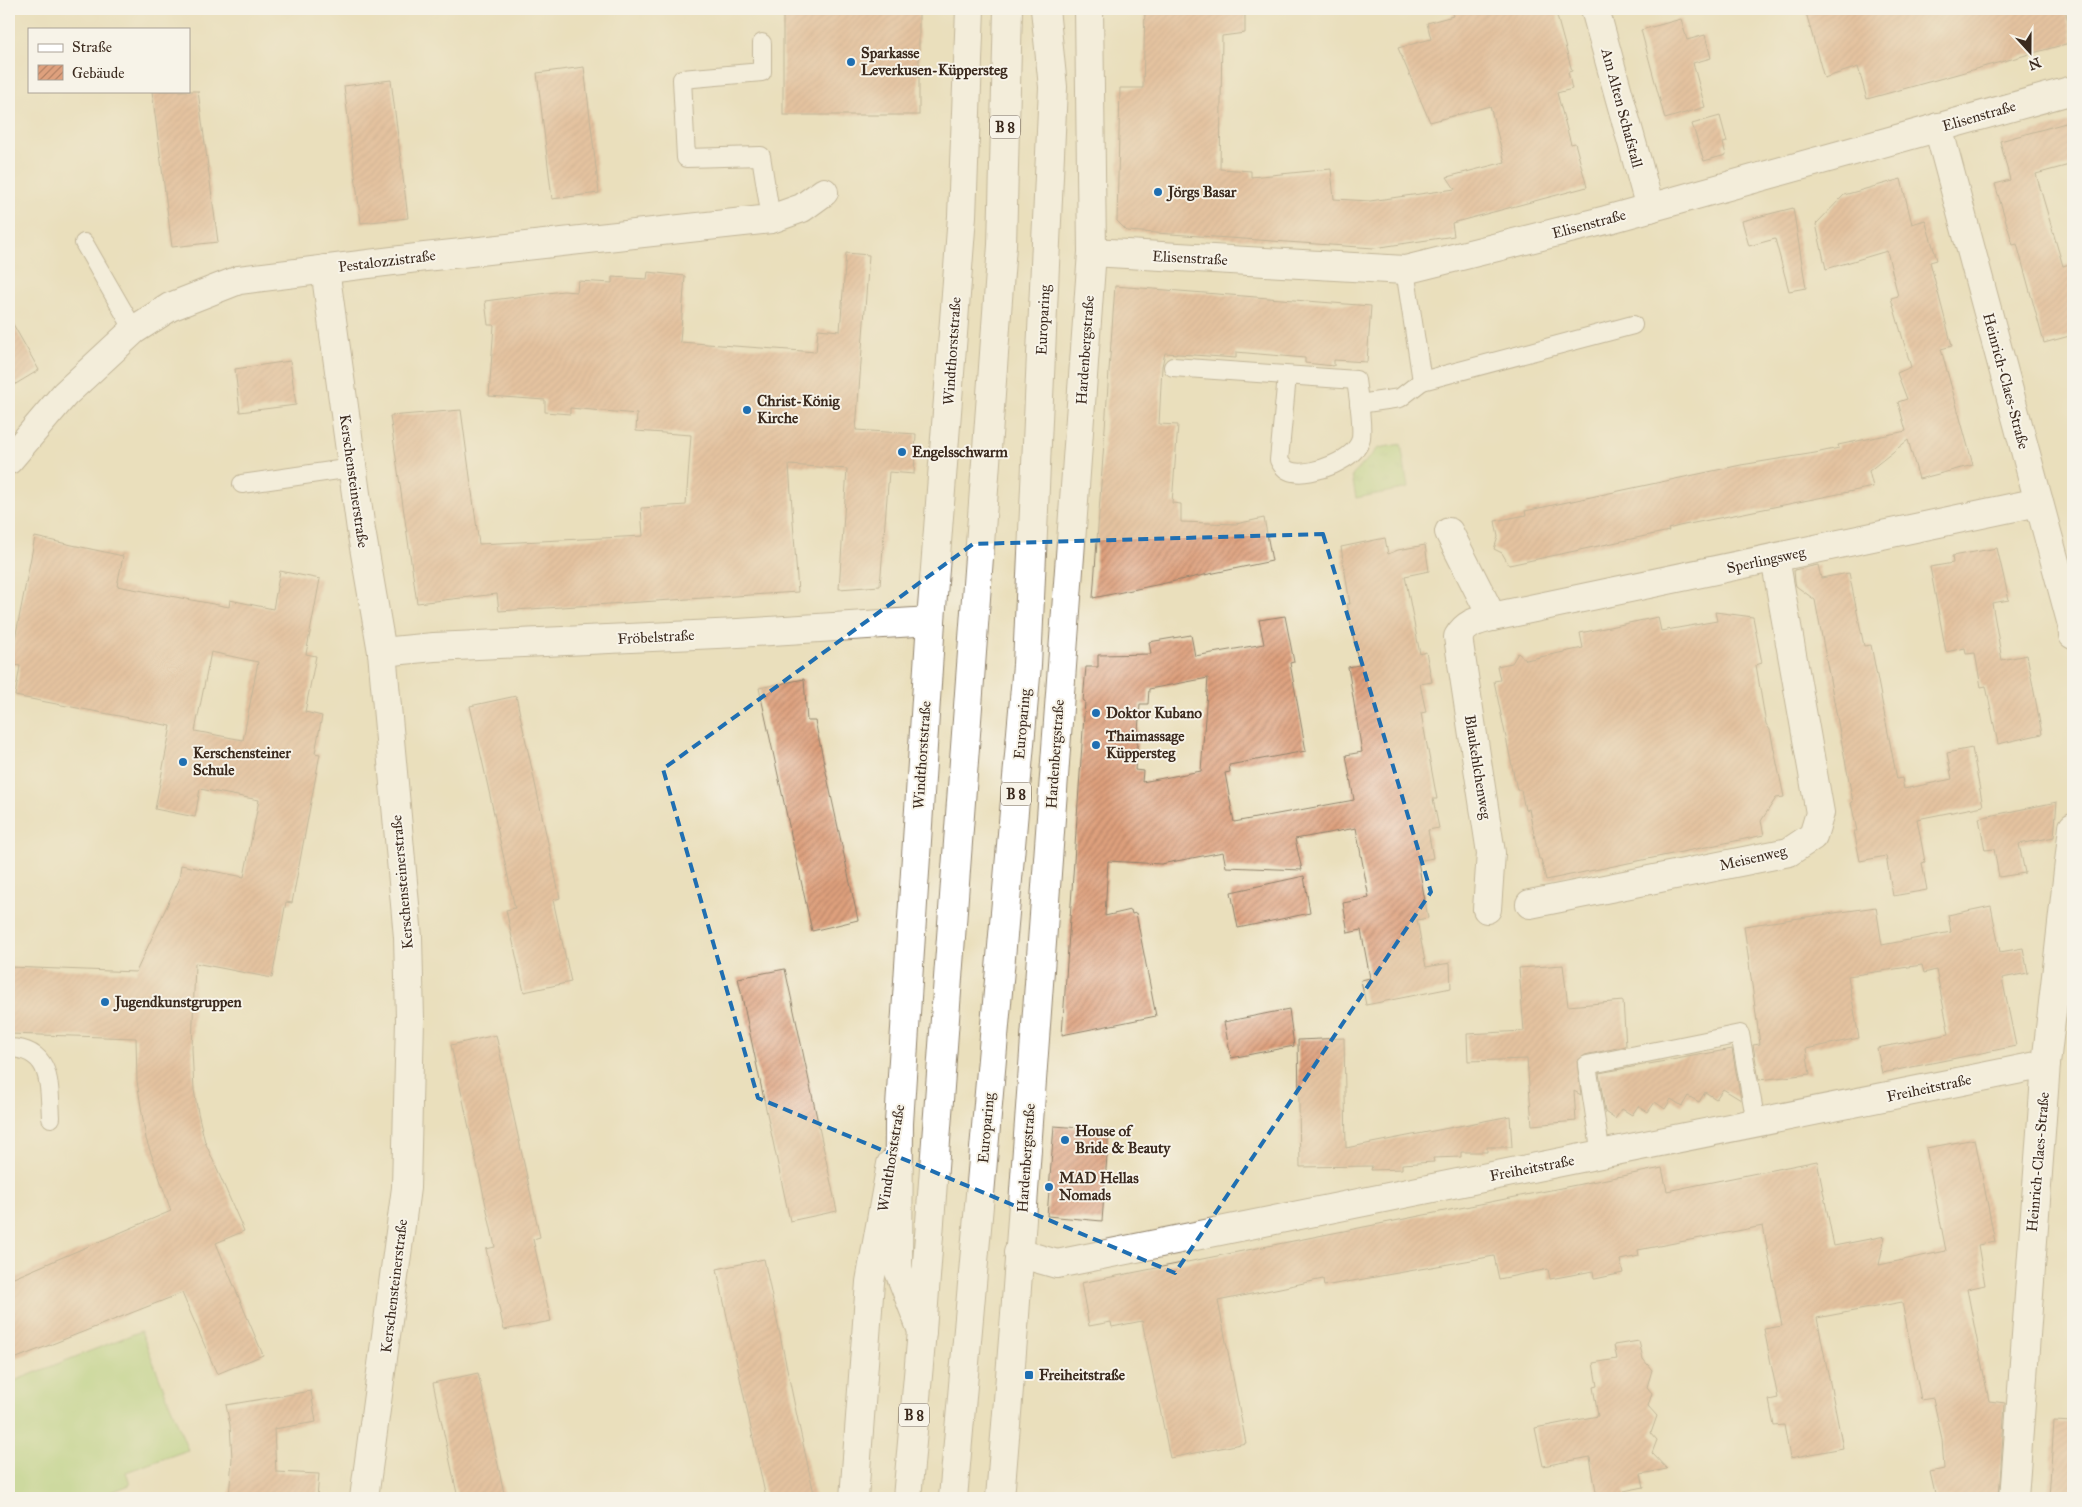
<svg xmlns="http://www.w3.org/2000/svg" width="2082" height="1507" font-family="'IM FELL Great Primer',serif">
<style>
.grass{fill:#acd37d;stroke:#747e4e}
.park{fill:url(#park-tufts);stroke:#747e4e}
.building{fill:url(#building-hatch);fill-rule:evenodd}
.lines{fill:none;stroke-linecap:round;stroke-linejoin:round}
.lane-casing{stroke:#92846d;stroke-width:20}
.street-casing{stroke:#92846d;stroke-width:30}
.secondary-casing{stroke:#92846d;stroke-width:30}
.highway-casing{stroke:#92846d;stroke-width:30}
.lane{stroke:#fff;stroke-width:18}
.street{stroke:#fff;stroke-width:28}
.secondary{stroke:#fff;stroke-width:28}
.highway{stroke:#fff;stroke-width:28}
.marked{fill:none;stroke:#1f6fb2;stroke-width:4;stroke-dasharray:10 6;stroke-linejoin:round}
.poi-dot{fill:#1f6fb2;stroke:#f7f3e8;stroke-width:2}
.labels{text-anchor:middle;stroke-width:4;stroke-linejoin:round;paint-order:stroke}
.shield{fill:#f7f3e8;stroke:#73665b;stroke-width:1}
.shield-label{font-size:14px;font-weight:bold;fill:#3b2a1e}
.poi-label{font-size:15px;font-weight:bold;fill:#3b2a1e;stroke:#f7f3e8;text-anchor:start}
.street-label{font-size:15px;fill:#3b2a1e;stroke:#f7f3e8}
</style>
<defs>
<pattern id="park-tufts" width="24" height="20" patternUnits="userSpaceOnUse" patternTransform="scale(1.25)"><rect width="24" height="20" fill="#acd37d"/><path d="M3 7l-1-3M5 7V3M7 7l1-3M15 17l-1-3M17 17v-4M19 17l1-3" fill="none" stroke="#95b56c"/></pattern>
<pattern id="building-hatch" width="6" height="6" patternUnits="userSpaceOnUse" patternTransform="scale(1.25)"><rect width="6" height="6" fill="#dea07d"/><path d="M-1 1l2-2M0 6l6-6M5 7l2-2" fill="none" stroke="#b58366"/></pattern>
</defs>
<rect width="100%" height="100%" fill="#f7f3e8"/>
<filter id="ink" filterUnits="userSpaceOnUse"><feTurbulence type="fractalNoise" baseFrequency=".02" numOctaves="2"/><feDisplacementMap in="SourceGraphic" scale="10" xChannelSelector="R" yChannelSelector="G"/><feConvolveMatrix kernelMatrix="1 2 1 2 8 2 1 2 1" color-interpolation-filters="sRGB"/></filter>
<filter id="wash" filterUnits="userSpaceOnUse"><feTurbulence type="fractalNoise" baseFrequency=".0096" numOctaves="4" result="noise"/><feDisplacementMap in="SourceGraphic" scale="20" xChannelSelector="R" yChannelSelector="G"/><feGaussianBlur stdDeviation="1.12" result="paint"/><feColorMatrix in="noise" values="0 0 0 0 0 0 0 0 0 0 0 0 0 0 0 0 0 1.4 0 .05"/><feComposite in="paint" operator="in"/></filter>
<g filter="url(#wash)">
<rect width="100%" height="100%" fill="#eadfbc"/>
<path class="grass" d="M 141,1331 L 188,1450 L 126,1472 L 130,1485 L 95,1498 L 9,1498 L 9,1383 Z"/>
<path class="park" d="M 1401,444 L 1408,488 L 1356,498 L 1352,476 L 1378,448 Z"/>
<g id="blocks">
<g class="building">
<rect x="783" y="9" width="136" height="106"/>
<path d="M 1145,9 L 1245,9 L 1245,33 L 1222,36 L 1220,169 L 1251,171 L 1251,177 L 1331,169 L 1334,199 L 1370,201 L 1455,189 L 1447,177 L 1505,162 L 1490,106 L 1430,122 L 1398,48 L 1431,39 L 1427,23 L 1453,16 L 1451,9 L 1555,9 L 1572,71 L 1568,72 L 1572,89 L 1557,93 L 1571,144 L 1575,143 L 1587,187 L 1452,223 L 1454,236 L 1374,248 L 1127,231 L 1117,221 L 1120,88 L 1143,88 Z"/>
<path d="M 1805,9 L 2065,9 L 2073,42 L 1867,99 L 1858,67 L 1824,78 Z"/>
<path d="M 1681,19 L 1687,40 L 1705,35 L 1711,58 L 1693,63 L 1705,107 L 1665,119 L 1641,30 Z"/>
<path d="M 584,67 L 599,193 L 552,199 L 537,73 Z"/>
<path d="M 391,80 L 408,218 L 361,223 L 344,86 Z"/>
<path d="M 152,91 L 198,91 L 218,242 L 172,247 Z"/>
<path d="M 1720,116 L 1727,142 L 1723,143 L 1726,155 L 1704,161 L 1692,124 Z"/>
<path d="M 2073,121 L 2073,164 L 2036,174 L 2063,266 L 2073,263 L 2073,335 L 2044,343 L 2017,244 L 2013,245 L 1995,184 L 2010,180 L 2000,141 Z"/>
<path d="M 1901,179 L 1912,224 L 1925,220 L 1937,260 L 1930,262 L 1952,346 L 1941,349 L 1973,465 L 1919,479 L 1908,440 L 1869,471 L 1873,487 L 1679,526 L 1668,529 L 1669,531 L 1509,565 L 1502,553 L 1494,549 L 1498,537 L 1495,521 L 1526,515 L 1525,511 L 1741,465 L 1815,453 L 1839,448 L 1838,445 L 1906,431 L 1898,402 L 1907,399 L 1897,373 L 1911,367 L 1891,298 L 1898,296 L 1887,251 L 1826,269 L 1816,224 L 1844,195 Z"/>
<path d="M 1793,208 L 1806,288 L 1789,291 L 1775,239 L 1749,246 L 1742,221 Z"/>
<path d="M 846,253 L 869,255 L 856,430 L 916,434 L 914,474 L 889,472 L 880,586 L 839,589 L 847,469 L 789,465 L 798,592 L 499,611 L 497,594 L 417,603 L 390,416 L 461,410 L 479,544 L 643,536 L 641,508 L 686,505 L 691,435 L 636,431 L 637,414 L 570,408 L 570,414 L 545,412 L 545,400 L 489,396 L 494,325 L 488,325 L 485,301 L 563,291 L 577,292 L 578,281 L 612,283 L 612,277 L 647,279 L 648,272 L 685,276 L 680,342 L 816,352 L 818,329 L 840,331 Z"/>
<path d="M 1115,286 L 1371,306 L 1367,362 L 1334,360 L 1334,366 L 1305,363 L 1305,358 L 1236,352 L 1236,358 L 1165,353 L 1162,366 L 1159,424 L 1178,425 L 1172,503 L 1181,504 L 1181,522 L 1236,524 L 1264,518 L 1272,561 L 1093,598 Z"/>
<path d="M 9,317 L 39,370 L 9,388 Z"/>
<path d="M 290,361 L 296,405 L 240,412 L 235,369 Z"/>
<path d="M 35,537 L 123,556 L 117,586 L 229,607 L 230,600 L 273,609 L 280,571 L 320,579 L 306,654 L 316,656 L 305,712 L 322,716 L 315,753 L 320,754 L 292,903 L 286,902 L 272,978 L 195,963 L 192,1049 L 194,1090 L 198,1113 L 205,1142 L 244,1231 L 216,1243 L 263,1355 L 217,1374 L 182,1293 L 9,1361 L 9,1280 L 171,1211 L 146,1139 L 137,1081 L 136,1038 L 9,1034 L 9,967 L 136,972 L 179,880 L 181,865 L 244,877 L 259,800 L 200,789 L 195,817 L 155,809 L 171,726 L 15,696 L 20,666 L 10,664 ZM 211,652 L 258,662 L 243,740 L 195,731 Z"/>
<path d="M 1385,538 L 1388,554 L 1398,550 L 1425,545 L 1429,571 L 1405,576 L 1420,654 L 1426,652 L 1432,682 L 1420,684 L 1426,712 L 1421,713 L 1437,799 L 1433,799 L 1439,828 L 1428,830 L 1433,858 L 1418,861 L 1428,918 L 1417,920 L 1426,967 L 1450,963 L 1451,988 L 1366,1005 L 1361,980 L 1370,978 L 1361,930 L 1348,933 L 1343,903 L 1369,898 L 1356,828 L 1295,839 L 1302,870 L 1226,867 L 1223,852 L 1161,864 L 1108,861 L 1105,916 L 1131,910 L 1132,914 L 1136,913 L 1156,1016 L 1062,1035 L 1085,701 L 1083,701 L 1086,667 L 1098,667 L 1098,655 L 1151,654 L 1149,642 L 1191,635 L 1195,656 L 1264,644 L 1259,620 L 1285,616 L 1294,662 L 1290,663 L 1306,751 L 1229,765 L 1230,772 L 1225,773 L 1234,822 L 1354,800 L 1346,755 L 1362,752 L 1348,667 L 1359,665 L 1347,604 L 1350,604 L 1341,547 ZM 1208,678 L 1201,771 L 1142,782 L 1143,771 L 1135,770 L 1137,746 L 1140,704 L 1148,704 L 1149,689 Z"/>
<path d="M 1997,548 L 2009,600 L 1992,603 L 2002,660 L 2027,655 L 2042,734 L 1998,744 L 1986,686 L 1981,687 L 1975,653 L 1966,654 L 1965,648 L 1946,652 L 1930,567 L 1953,563 L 1952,556 Z"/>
<path d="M 1818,565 L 1821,578 L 1849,573 L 1864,646 L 1871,645 L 1897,779 L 1902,778 L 1904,789 L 1952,779 L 1947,753 L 1972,748 L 1983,806 L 1917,819 L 1925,862 L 1922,863 L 1927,890 L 1893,896 L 1886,856 L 1860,861 L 1854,831 L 1857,831 L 1851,803 L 1853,802 L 1815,600 L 1796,586 L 1795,582 L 1794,570 Z"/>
<path d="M 1715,612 L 1753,617 L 1762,663 L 1756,665 L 1766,724 L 1770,730 L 1784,797 L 1776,798 L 1761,821 L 1764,835 L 1546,880 L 1541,859 L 1539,859 L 1529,809 L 1525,810 L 1521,790 L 1517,790 L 1494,681 L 1500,680 L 1497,666 L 1512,663 L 1518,653 L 1526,660 L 1583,648 L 1580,633 L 1658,617 L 1661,631 L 1717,621 Z"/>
<path d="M 804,679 L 807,721 L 815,721 L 858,920 L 812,931 L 759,688 Z"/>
<path d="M 516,696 L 560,898 L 553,900 L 571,982 L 524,992 L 506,910 L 515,908 L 470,706 Z"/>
<path d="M 2057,802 L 2054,837 L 2019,844 L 2025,873 L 1999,877 L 1994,849 L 1985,850 L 1979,818 Z"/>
<path d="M 1304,876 L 1310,913 L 1238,928 L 1231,892 Z"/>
<path d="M 1991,906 L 2000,952 L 2023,948 L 2028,973 L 2002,978 L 2016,1046 L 1882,1073 L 1877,1048 L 1949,1034 L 1936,970 L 1924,973 L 1922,965 L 1848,976 L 1859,1038 L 1806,1049 L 1810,1074 L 1759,1080 L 1753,1045 L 1760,1044 L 1744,926 L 1876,907 L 1882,945 L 1951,932 L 1948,915 Z"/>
<path d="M 1563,965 L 1568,1006 L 1623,1001 L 1626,1046 L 1585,1055 L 1577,1061 L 1581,1095 L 1574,1091 L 1576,1121 L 1532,1125 L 1527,1059 L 1468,1061 L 1467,1034 L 1524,1031 L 1519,968 Z"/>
<path d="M 785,969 L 837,1211 L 790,1221 L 738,978 Z"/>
<path d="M 1289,1009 L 1294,1046 L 1231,1058 L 1224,1022 Z"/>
<path d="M 496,1035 L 540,1237 L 533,1239 L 551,1321 L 504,1330 L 486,1249 L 495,1247 L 451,1045 Z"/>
<path d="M 1344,1038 L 1346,1148 L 1510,1116 L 1512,1147 L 1487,1147 L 1487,1152 L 1461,1152 L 1461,1157 L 1433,1158 L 1434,1162 L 1402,1164 L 1402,1169 L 1371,1170 L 1372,1166 L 1300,1167 L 1298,1040 Z"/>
<path d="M 1732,1049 L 1741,1100 L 1723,1089 L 1716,1099 L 1705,1092 L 1699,1102 L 1688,1096 L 1682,1106 L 1671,1099 L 1665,1109 L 1655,1102 L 1648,1112 L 1638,1106 L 1632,1115 L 1622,1109 L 1615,1119 L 1605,1112 L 1599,1073 Z"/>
<path d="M 1054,1126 L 1109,1130 L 1102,1221 L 1047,1216 Z"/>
<path d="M 1975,1139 L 1995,1242 L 1978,1245 L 1985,1285 L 1967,1289 L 1989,1401 L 2005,1403 L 1999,1498 L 1936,1498 L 1930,1472 L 1944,1469 L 1942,1439 L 1933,1398 L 1921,1400 L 1902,1302 L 1817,1318 L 1843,1448 L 1790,1458 L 1784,1425 L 1774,1426 L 1769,1400 L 1778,1398 L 1764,1329 L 1782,1326 L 1763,1226 L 1638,1250 L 1639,1256 L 1620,1260 L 1623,1273 L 1595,1279 L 1594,1279 L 1593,1271 L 1550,1279 L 1548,1269 L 1499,1279 L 1494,1256 L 1324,1286 L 1323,1279 L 1218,1301 L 1246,1443 L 1170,1458 L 1142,1321 L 1112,1327 L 1111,1322 L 1089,1326 L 1081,1283 L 1662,1168 L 1667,1191 L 1817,1161 L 1834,1246 L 1885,1236 L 1879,1265 L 1946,1251 L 1926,1148 Z"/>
<path d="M 764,1259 L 798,1421 L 815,1498 L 766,1498 L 734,1350 L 717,1269 Z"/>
<path d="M 1639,1341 L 1643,1359 L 1652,1370 L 1647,1387 L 1652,1393 L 1648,1406 L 1657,1416 L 1651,1433 L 1657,1440 L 1652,1453 L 1667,1469 L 1641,1474 L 1644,1487 L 1624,1491 L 1626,1498 L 1597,1498 L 1590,1457 L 1543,1466 L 1535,1428 L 1598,1416 L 1593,1387 L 1597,1386 L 1593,1363 L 1617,1359 L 1614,1345 Z"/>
<path d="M 478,1373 L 493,1441 L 505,1498 L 458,1498 L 433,1383 Z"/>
<path d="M 311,1391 L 316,1422 L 274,1429 L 276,1472 L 319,1474 L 317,1498 L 229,1498 L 232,1458 L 230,1425 L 226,1405 Z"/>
<path d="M 2054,1421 L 2073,1422 L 2073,1498 L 2049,1498 Z"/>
</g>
</g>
</g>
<g filter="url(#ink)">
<use href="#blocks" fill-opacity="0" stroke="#92846d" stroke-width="1"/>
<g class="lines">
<g class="lane-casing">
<g id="lane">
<path d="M 762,43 L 762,72 L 682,79 L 686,158 L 761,156 L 771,219"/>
<path d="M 84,243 L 134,330"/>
<path d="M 1405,270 L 1422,381 L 1633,325"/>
<path d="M 1173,367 L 1356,380 C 1358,396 1363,421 1361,438 C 1357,460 1312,476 1293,472 C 1286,471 1282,466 1279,460 L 1287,376"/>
<path d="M 1359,404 L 1400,398 L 1422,381"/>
<path d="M 242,484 L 352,468"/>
<path d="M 9,1048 C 52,1049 49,1084 51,1118"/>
<path d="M 1601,1155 L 1587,1065 L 1740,1034 L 1756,1123"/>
</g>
</g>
<g class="street-casing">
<g id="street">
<path d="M 1595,9 L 1650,208"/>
<path d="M 1938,127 L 2072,625 L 2073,635"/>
<path d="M 1092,252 L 1405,270 L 1606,220 L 2073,90"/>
<path d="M 325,269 L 361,530 L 382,652 L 408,937 L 410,1019 L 406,1188 L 364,1498"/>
<path d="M 9,460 L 65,394 L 134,330 L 170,307 L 239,280 L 425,257 L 771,219 L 802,208 L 824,192"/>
<path d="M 1449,532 L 1492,617 L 2039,502"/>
<path d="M 382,652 L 434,647 L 738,633 L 931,621"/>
<path d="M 1530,904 L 1789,852 L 1813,836 L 1820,813 L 1775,558"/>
<path d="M 1487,909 L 1491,853 L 1458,637 C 1466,623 1477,621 1492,617"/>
<path d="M 1018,1253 L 1057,1264 L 2046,1064"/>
<path d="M 854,1498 L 870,1282 L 891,1164"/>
<path d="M 2014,1498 L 2046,1064 L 2073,827"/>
</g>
</g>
<g class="secondary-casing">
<g id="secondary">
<path d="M 922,1331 L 898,1269 L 899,1123 L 931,621 L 962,216 L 970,9"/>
<path d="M 1000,1498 L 1015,1315 L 1092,252 L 1089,9"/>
</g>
</g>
<g class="highway-casing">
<g id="highway">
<path d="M 907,1498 L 922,1331 L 1002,245 L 1008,9"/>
<path d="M 953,1498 L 1027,665 L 1053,87 L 1045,9"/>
</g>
</g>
<use href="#lane" class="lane"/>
<use href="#street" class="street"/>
<use href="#secondary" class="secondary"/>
<use href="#highway" class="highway"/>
</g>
</g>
<path d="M0 0H2082V1507H0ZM 1323,534 L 1431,892 L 1175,1273 L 758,1098 L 663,769 L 973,544 Z" fill="#eadfbc" fill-opacity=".55" fill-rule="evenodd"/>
<path class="marked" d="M 1323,534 L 1431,892 L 1175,1273 L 758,1098 L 663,769 L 973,544 Z"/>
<g class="poi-dot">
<circle cx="851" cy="62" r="5"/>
<circle cx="1158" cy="192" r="5"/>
<circle cx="747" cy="410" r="5"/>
<circle cx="902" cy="452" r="5"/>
<circle cx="1096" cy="713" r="5"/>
<circle cx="1096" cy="745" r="5"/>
<circle cx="183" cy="762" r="5"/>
<circle cx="105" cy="1002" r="5"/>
<circle cx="1065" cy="1140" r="5"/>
<circle cx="1049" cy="1187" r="5"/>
<rect x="1024" y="1370" width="10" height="10" rx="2.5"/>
</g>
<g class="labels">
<g class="shield">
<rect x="990" y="115.5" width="30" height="23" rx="4"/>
<rect x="1001" y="782.5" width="30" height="23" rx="4"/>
<rect x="899" y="1403.5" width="30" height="23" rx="4"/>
</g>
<g class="shield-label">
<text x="1005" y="132">B 8</text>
<text x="1016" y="799">B 8</text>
<text x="914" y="1420">B 8</text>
</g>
<g class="poi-label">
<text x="861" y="58">Sparkasse<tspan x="861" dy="17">Leverkusen-Küppersteg</tspan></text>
<text x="1168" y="197">Jörgs Basar</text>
<text x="757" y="406">Christ-König<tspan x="757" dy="17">Kirche</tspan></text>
<text x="912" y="457">Engelsschwarm</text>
<text x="1106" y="718">Doktor Kubano</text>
<text x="1106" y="741">Thaimassage<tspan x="1106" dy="17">Küppersteg</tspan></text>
<text x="193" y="758">Kerschensteiner<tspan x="193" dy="17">Schule</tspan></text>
<text x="115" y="1007">Jugendkunstgruppen</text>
<text x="1075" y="1136">House of<tspan x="1075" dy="17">Bride &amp; Beauty</tspan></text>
<text x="1059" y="1183">MAD Hellas<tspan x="1059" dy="17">Nomads</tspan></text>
<text x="1039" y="1380">Freiheitstraße</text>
</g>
<g class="street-label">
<text transform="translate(1622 108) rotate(75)" y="5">Am Alten Schafstall</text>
<text transform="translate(1979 116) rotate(-16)" y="5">Elisenstraße</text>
<text transform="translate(1589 224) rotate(-15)" y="5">Elisenstraße</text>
<text transform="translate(1190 258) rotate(3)" y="5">Elisenstraße</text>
<text transform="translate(387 261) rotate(-7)" y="5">Pestalozzistraße</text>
<text transform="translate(1043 320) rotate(-87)" y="5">Europaring</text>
<text transform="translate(1085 350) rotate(-86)" y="5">Hardenbergstraße</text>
<text transform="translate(952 351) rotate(-86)" y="5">Windthorststraße</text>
<text transform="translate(2006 381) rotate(75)" y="5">Heinrich-Claes-Straße</text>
<text transform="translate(354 481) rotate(82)" y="5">Kerschensteinerstraße</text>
<text transform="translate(1766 560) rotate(-12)" y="5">Sperlingsweg</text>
<text transform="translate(656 637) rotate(-3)" y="5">Fröbelstraße</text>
<text transform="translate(1022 724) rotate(-85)" y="5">Europaring</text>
<text transform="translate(1055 754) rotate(-86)" y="5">Hardenbergstraße</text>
<text transform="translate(922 755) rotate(-86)" y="5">Windthorststraße</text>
<text transform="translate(1478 767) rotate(81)" y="5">Blaukehlchenweg</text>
<text transform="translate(1753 858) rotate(-13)" y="5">Meisenweg</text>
<text transform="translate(402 882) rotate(-95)" y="5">Kerschensteinerstraße</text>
<text transform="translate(1929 1088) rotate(-12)" y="5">Freiheitstraße</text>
<text transform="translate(986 1128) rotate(-85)" y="5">Europaring</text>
<text transform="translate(891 1158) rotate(-81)" y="5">Windthorststraße</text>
<text transform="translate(1026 1158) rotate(-86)" y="5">Hardenbergstraße</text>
<text transform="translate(2038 1162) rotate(-85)" y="5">Heinrich-Claes-Straße</text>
<text transform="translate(1532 1168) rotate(-11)" y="5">Freiheitstraße</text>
<text transform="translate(394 1286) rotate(-83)" y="5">Kerschensteinerstraße</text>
</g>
</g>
<rect width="2082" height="1507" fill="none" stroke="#f7f3e8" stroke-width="30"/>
<rect x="28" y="28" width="162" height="65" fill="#f7f3e8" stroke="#aca397"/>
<rect x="38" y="44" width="25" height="8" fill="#ffffff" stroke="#aca397"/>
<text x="72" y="52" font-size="15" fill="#3b2a1e">Straße</text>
<rect x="38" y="65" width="25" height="15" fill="url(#building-hatch)" stroke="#aca397"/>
<text x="72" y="78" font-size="15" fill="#3b2a1e">Gebäude</text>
<g transform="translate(2030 52) rotate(159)" stroke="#f7f3e8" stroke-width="4" paint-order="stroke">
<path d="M0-4L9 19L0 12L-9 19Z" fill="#3b2a1e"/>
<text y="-8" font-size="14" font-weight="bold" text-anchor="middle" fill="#3b2a1e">N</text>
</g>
</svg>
